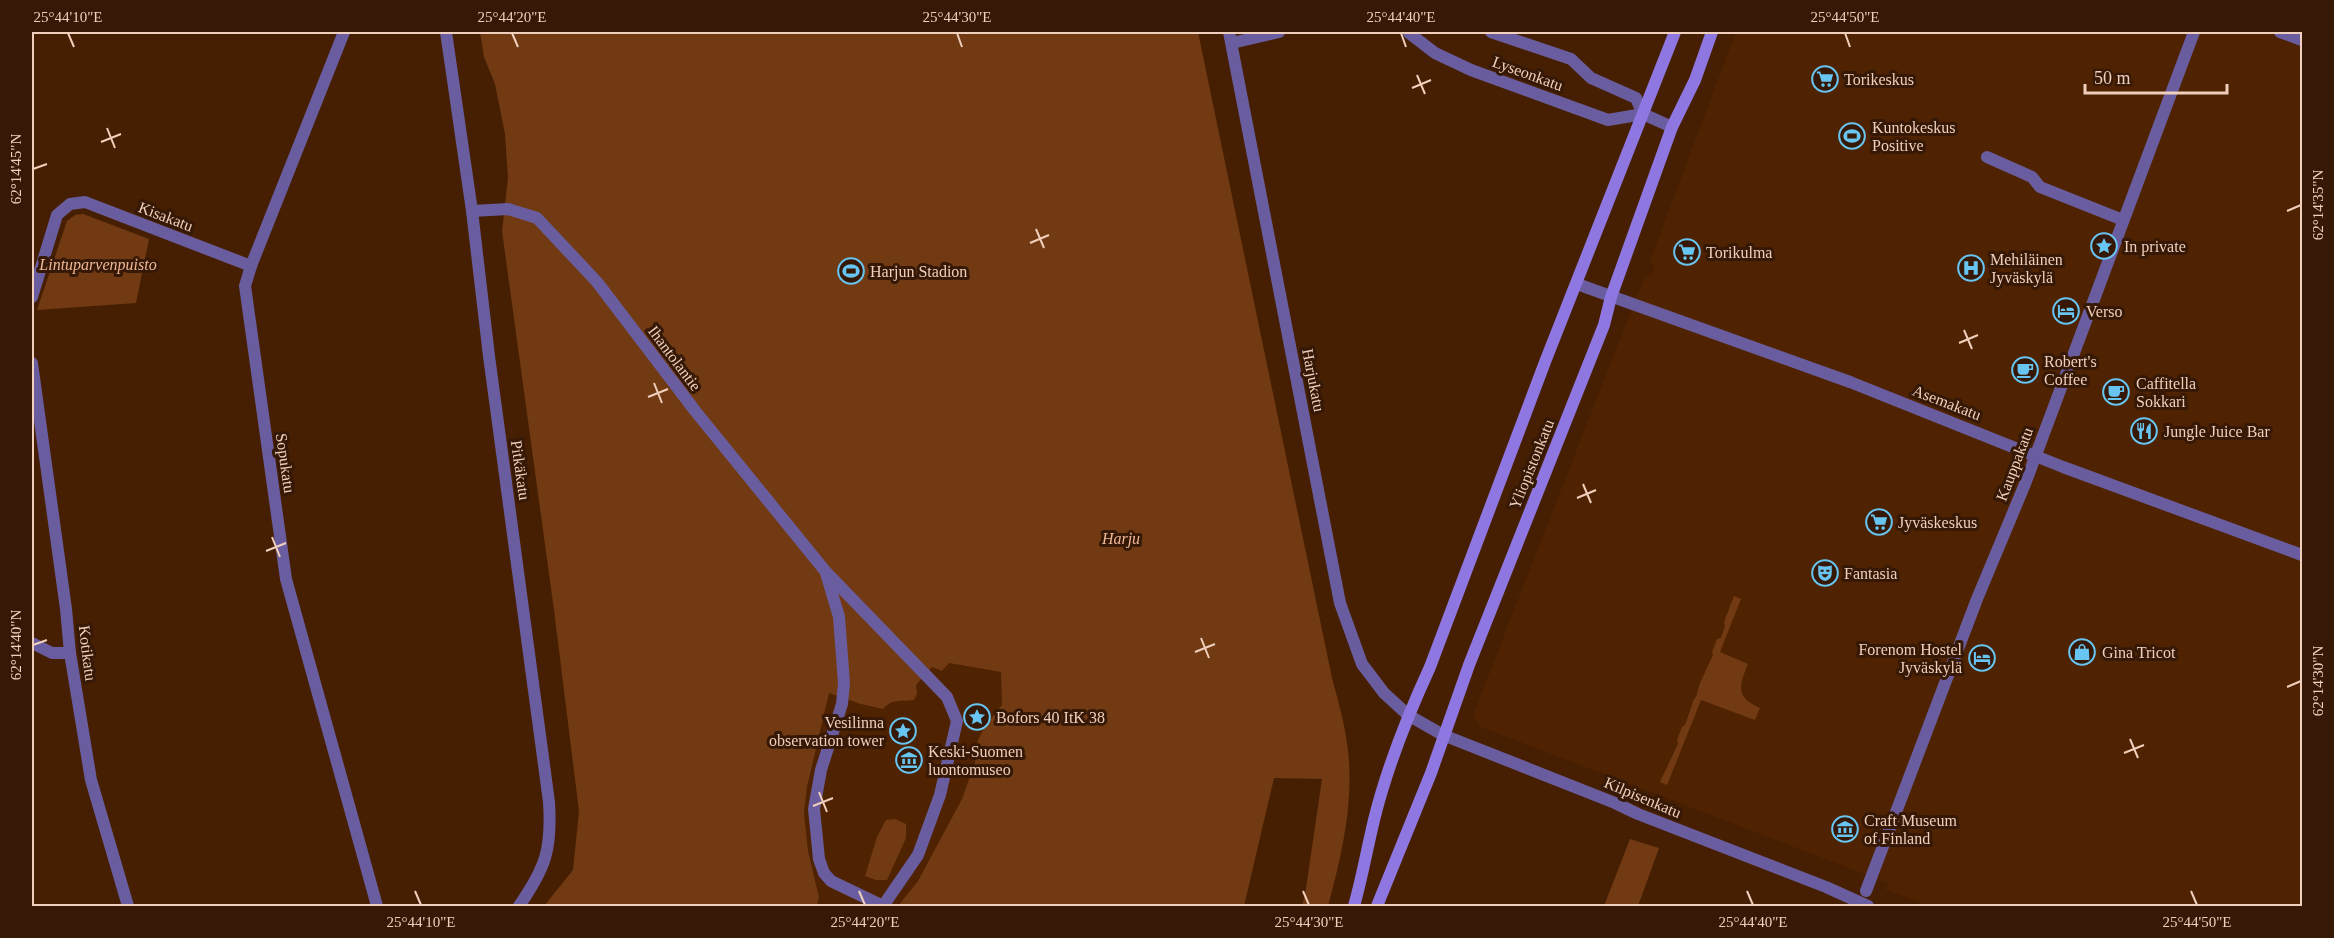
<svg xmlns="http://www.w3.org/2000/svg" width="2334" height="938" font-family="'Times New Roman',serif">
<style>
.built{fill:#4f2301}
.green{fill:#723a12}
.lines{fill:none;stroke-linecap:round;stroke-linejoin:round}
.pedestrian{stroke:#6a5d9f;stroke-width:12}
.minor{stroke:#6a5d9f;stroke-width:12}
.secondary{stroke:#8f77e1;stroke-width:12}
.ticks{fill:none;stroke:#f0cfbd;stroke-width:2}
.labels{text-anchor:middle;stroke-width:6;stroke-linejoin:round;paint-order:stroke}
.street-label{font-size:16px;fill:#f0cfbd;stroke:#351906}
.poi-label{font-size:16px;fill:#f0cfbd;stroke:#351906;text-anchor:start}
.park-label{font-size:16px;font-style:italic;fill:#efb797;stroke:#351906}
.neatline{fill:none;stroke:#f0cfbd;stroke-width:2}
.ticks-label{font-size:15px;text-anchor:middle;fill:#f0cfbd}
</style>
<rect width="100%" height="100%" fill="#461f03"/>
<g class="built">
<path d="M 1736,32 L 2302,32 L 2302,906 L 1930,906 L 1886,890 L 1888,883 L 1481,727 L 1473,715 L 1626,324 L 1646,275 L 1651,277 L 1652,274 L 1655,266 L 1650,261 Z"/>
<path d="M 949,663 L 1001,672 L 1002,705 L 985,726 L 978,740 L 975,762 L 962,799 L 936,849 L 918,881 L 898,906 L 817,906 L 819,897 L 808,851 L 804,813 L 807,787 L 829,692 L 861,704 L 889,703 L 897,700 L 907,701 L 917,693 L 916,685 L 932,667 L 942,671 Z"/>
</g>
<g class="green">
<path d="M 480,32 L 1198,32 L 1332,678 C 1337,697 1343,717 1346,737 C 1356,794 1343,851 1328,906 L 1302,906 L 1305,895 L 1322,779 L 1274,778 L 1244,906 L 898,906 L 918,881 L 962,799 L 975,762 L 978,740 L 985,726 L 1002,705 L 1001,672 L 949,663 L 942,671 L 932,667 L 916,685 L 917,693 L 914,700 C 900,702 893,698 883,709 L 861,704 L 829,693 L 807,787 L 804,813 L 808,851 L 819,897 L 817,906 L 544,906 L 573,870 L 579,811 L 554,610 L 502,231 L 508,178 L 505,134 L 495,84 L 484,57 Z"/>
<path d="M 83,214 L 149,239 L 136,303 L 37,310 L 67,221 L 75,215 Z"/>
<path d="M 1734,596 L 1741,599 L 1720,652 L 1748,664 C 1739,686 1735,697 1760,708 L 1755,720 L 1701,700 L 1667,785 L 1660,782 L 1678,744 L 1677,740 L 1682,727 L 1685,725 L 1694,699 L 1696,697 L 1700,683 L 1713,655 L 1712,652 L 1717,639 L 1721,638 L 1725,626 L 1724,622 Z"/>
<path d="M 895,819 L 906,824 L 906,838 L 887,880 L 876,880 L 865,876 L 877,837 L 886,820 Z"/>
<path d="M 1630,839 L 1659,848 L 1638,906 L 1604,906 Z"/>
</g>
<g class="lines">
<g class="pedestrian">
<path d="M 2280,32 L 2302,40"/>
<path d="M 1987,157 L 2032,177 L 2040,187 L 2123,220"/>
<path d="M 1850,382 L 2063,467 L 2302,555"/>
<path d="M 1866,891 L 1977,599 L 2025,484 L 2194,32"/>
</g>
<g class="minor">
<path d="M 344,32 L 251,266 L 245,286 L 286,579 L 377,906"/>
<path d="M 446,32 L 472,211 L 489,356 L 549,802 C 552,849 546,867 519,906"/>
<path d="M 1229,32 L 1340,603 L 1362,664 L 1384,693 L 1408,715 L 1443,735 L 1615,803 L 1638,814 L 1826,887 L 1868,906"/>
<path d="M 1491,32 L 1571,59 L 1591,78 L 1636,98 L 1643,114"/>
<path d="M 1409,33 L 1435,53 L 1471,70 L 1608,120 L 1643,114 L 1672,127"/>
<path d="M 1232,43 L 1279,32"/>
<path d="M 472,211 L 508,209 L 537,218 L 597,282 L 696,412 L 826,572 L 947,697 L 957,721 L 940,795 L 918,855 L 883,906"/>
<path d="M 1577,284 L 1850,382"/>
<path d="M 32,297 L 57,215 L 70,204 L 85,202 L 251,266"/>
<path d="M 32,363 L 66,609 L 70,653 L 91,780 L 128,906"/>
<path d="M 826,573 L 839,617 L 844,683 L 842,704 L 821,770 L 814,809 L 819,859 L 824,873 L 831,881 L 883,906"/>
<path d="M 32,643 L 52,653 L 70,653"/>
</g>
<g class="secondary">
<path d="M 1354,906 C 1362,878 1367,849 1374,820 C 1387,767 1407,717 1430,667 L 1545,362 L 1675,32"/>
<path d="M 1377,906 L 1431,773 L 1469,665 L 1604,325 L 1611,297 L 1672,127 L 1695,80 L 1712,32"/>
</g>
</g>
<path class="ticks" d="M 68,33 L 74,47M 512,33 L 518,47M 957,33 L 962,47M 1401,33 L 1406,47M 1845,33 L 1850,47M 1417,75 L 1425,94M 1412,88 L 1431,80M 107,128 L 115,148M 101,142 L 121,134M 33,169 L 47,164M 2287,211 L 2301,205M 1036,229 L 1044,248M 1030,243 L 1049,235M 1964,330 L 1972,349M 1959,343 L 1978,335M 654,383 L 662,403M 648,397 L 668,389M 1583,484 L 1591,503M 1577,498 L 1596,490M 272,537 L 280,557M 266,551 L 286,543M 1201,638 L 1209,658M 33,645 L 47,640M 1195,652 L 1215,644M 2287,687 L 2301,681M 2130,739 L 2138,758M 2124,753 L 2144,745M 819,792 L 827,812M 813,806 L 833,798M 415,891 L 421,905M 859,891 L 865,905M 1303,891 L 1309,905M 1747,891 L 1753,905M 2191,891 L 2197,905"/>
<defs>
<g id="supermarket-ring" transform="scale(1.35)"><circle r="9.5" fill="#351906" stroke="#68c4f0" stroke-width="1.5"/><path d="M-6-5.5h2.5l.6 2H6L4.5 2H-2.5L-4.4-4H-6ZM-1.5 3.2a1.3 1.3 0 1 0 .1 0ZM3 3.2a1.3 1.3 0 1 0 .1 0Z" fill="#68c4f0"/></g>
<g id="stadium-ring" transform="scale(1.35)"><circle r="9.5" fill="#351906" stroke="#68c4f0" stroke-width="1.5"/><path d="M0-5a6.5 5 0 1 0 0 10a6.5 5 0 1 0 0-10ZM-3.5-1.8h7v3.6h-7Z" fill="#68c4f0"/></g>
<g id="sight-ring" transform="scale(1.35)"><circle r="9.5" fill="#351906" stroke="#68c4f0" stroke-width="1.5"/><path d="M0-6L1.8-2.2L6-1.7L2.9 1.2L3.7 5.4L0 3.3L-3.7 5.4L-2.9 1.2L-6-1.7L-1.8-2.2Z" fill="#68c4f0"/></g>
<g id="hospital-ring" transform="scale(1.35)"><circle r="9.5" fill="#351906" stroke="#68c4f0" stroke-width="1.5"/><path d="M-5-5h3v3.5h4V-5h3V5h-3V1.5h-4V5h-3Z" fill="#68c4f0"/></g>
<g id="hotel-ring" transform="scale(1.35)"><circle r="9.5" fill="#351906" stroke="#68c4f0" stroke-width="1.5"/><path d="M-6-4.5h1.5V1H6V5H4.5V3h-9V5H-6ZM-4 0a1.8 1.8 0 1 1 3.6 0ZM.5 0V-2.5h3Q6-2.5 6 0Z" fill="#68c4f0"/></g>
<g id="cafe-ring" transform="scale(1.35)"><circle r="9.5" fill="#351906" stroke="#68c4f0" stroke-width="1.5"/><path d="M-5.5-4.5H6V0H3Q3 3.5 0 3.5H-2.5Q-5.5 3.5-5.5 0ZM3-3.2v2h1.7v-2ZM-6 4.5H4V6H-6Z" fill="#68c4f0"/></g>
<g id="restaurant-ring" transform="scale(1.35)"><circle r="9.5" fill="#351906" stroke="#68c4f0" stroke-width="1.5"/><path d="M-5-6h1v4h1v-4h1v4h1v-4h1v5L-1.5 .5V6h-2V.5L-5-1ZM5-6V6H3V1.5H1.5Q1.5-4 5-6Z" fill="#68c4f0"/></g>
<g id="theatre-ring" transform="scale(1.35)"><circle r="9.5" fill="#351906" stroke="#68c4f0" stroke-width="1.5"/><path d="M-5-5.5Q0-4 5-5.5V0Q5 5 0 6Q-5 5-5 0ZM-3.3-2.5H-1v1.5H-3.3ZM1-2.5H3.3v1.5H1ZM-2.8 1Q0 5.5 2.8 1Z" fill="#68c4f0"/></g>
<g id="shop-ring" transform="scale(1.35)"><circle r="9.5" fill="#351906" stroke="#68c4f0" stroke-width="1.5"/><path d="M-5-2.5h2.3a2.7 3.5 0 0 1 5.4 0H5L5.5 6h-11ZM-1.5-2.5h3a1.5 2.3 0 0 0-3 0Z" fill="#68c4f0"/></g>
<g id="museum-ring" transform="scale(1.35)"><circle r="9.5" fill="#351906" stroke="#68c4f0" stroke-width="1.5"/><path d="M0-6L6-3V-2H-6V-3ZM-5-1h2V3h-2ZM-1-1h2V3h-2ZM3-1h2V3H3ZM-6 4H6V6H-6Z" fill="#68c4f0"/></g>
</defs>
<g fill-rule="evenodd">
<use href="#supermarket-ring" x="1825" y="79"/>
<use href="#stadium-ring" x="1852" y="136"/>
<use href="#sight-ring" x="2104" y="246"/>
<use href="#supermarket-ring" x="1687" y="252"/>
<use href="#hospital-ring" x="1971" y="268"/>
<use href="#stadium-ring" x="851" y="271"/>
<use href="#hotel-ring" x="2066" y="311"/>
<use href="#cafe-ring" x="2025" y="370"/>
<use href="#cafe-ring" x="2116" y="392"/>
<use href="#restaurant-ring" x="2144" y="431"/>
<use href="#supermarket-ring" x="1879" y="522"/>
<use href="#theatre-ring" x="1825" y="573"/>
<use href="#shop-ring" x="2082" y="652"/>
<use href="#hotel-ring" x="1982" y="658"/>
<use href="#sight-ring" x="977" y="717"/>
<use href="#sight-ring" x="903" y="731"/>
<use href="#museum-ring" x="909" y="760"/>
<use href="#museum-ring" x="1845" y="829"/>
</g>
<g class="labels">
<g class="street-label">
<text transform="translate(1528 73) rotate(20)" y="6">Lyseonkatu</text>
<text transform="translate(166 216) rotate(21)" y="6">Kisakatu</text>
<text transform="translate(675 358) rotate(53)" y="6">Ihantolantie</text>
<text transform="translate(1314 380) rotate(79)" y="6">Harjukatu</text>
<text transform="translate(1947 402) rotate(21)" y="6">Asemakatu</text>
<text transform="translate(286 463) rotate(82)" y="6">Sopukatu</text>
<text transform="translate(1531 464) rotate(-68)" y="6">Yliopistonkatu</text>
<text transform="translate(2014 464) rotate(-69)" y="6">Kauppakatu</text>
<text transform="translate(521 470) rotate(82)" y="6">Pitkäkatu</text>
<text transform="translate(88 653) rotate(83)" y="6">Kotikatu</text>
<text transform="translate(1643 797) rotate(23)" y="6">Kilpisenkatu</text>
</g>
<g class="poi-label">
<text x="1844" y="85">Torikeskus</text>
<text x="1872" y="133">Kuntokeskus<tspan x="1872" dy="18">Positive</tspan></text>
<text x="2124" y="252">In private</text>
<text x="1706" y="258">Torikulma</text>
<text x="1990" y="265">Mehiläinen<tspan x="1990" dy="18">Jyväskylä</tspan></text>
<text x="870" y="277">Harjun Stadion</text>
<text x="2086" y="317">Verso</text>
<text x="2044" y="367">Robert's<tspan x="2044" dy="18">Coffee</tspan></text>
<text x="2136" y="389">Caffitella<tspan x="2136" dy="18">Sokkari</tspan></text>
<text x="2164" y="437">Jungle Juice Bar</text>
<text x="1898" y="528">Jyväskeskus</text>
<text x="1844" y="579">Fantasia</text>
<text x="1962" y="655" text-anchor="end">Forenom Hostel<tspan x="1962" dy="18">Jyväskylä</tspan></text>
<text x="2102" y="658">Gina Tricot</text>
<text x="996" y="723">Bofors 40 ItK 38</text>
<text x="884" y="728" text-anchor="end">Vesilinna<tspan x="884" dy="18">observation tower</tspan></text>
<text x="928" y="757">Keski-Suomen<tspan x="928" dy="18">luontomuseo</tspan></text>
<text x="1864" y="826">Craft Museum<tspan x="1864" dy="18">of Finland</tspan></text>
</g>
<g class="park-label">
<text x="98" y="270">Lintuparvenpuisto</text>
<text x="1121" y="544">Harju</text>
</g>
</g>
<rect width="2334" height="938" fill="none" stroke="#351906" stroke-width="66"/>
<path d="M2085 84v9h142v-9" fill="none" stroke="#f0cfbd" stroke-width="3"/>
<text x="2094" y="84" font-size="18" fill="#f0cfbd" stroke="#351906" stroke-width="4.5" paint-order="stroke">50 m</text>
<rect x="33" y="33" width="2268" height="872" class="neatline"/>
<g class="ticks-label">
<text x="68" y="22">25°44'10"E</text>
<text x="512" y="22">25°44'20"E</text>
<text x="957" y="22">25°44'30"E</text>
<text x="1401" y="22">25°44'40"E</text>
<text x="1845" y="22">25°44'50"E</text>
<text transform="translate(16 169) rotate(-90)" y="5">62°14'45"N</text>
<text transform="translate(2318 205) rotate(-90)" y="5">62°14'35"N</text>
<text transform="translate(16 645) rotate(-90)" y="5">62°14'40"N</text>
<text transform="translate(2318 681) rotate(-90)" y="5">62°14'30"N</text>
<text x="421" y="927">25°44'10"E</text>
<text x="865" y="927">25°44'20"E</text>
<text x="1309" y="927">25°44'30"E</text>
<text x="1753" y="927">25°44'40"E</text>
<text x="2197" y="927">25°44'50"E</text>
</g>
</svg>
